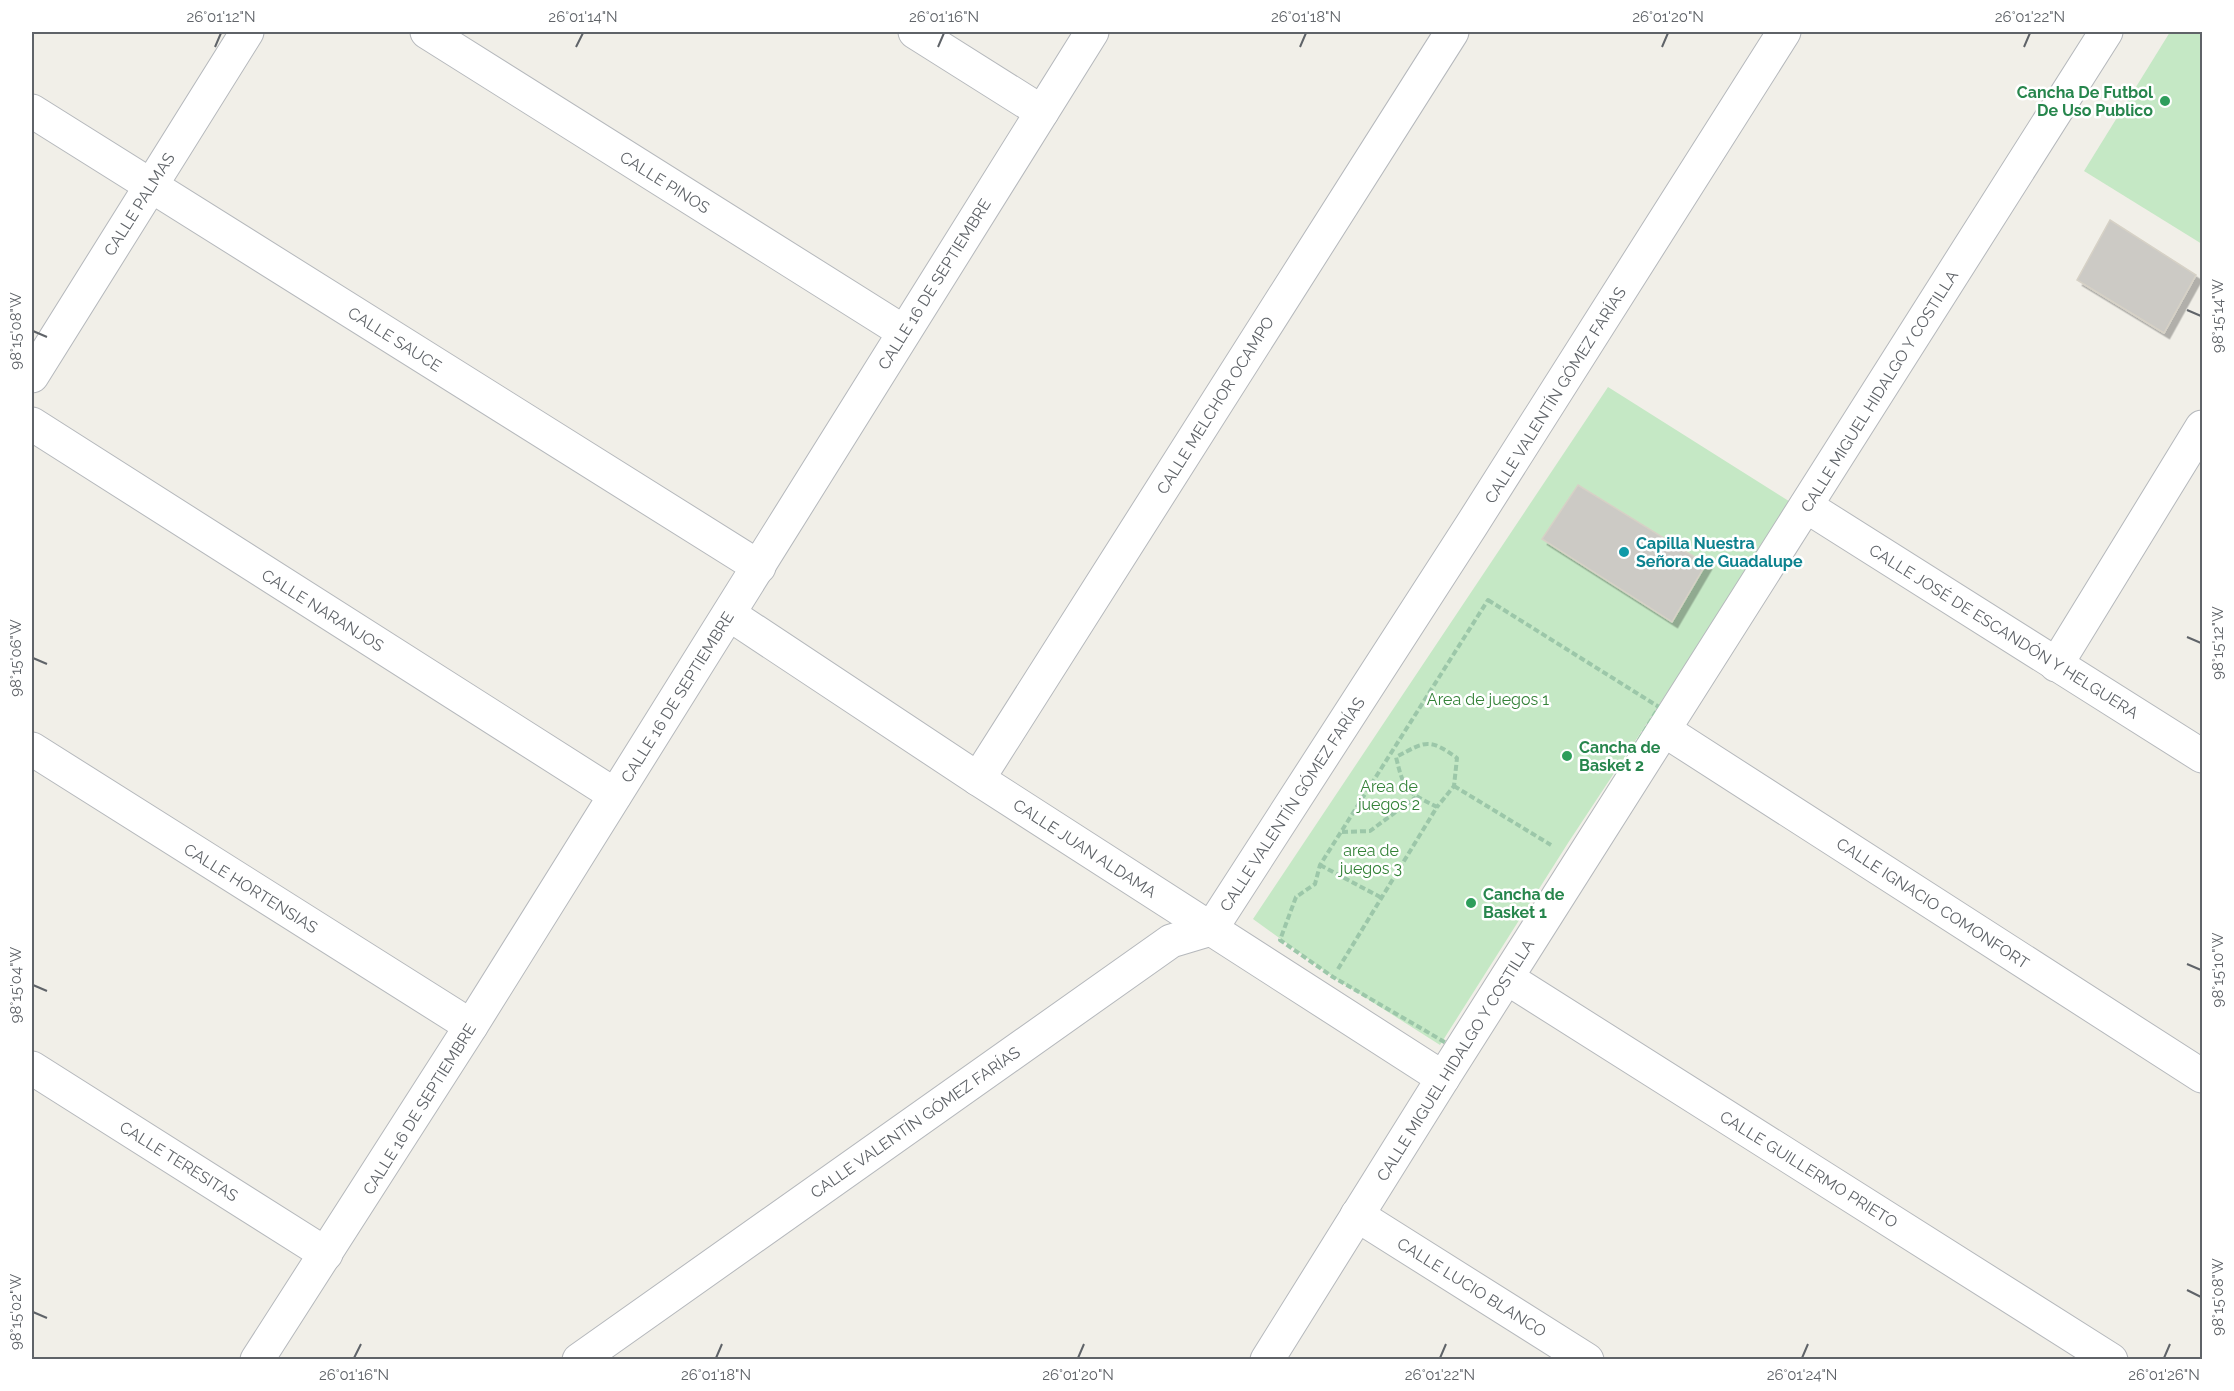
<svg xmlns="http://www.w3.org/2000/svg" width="2234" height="1391" font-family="Raleway,sans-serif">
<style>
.green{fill:#c5e8c5}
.building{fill:#cccac5;stroke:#d6d1c6;stroke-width:1.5;filter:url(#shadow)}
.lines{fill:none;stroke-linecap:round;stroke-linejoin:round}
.minor-casing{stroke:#b5b8bc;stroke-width:35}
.path{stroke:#9cc7a9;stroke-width:4;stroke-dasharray:6 3;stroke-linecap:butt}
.minor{stroke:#fff;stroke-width:33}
.ticks{fill:none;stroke:#5f6368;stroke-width:2}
.leisure-dot{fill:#2e9e5b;stroke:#fff;stroke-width:2}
.culture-dot{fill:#0f9aa8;stroke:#fff;stroke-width:2}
.labels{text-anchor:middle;stroke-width:5;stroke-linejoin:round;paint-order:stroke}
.leisure-label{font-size:16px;font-weight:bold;fill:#27864d;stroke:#fff;text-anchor:start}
.street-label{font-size:16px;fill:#5f6368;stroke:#fff}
.culture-label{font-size:16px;font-weight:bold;fill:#0d838f;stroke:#fff;text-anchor:start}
.park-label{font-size:16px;fill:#348238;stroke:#fff}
.neatline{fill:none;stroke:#5f6368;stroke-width:2}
.ticks-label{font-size:15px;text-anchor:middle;fill:#5f6368}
</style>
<defs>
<filter id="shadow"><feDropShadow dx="5.5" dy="5.5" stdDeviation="0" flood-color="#0004"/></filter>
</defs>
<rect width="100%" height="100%" fill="#f1efe8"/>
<g class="green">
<path d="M 2170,32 L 2202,32 L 2202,244 L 2084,171 Z"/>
<path d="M 1608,387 L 1792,503 L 1568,843 L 1440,1045 L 1333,977 L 1253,919 Z"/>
</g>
<g class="building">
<path d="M 2110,220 L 2196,275 L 2164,333 L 2077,280 Z"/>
<path d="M 1578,485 L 1706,564 L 1672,622 L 1542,539 Z"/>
</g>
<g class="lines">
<g class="minor-casing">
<g id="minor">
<path d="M 427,32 L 904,332"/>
<path d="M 915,32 L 1042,112"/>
<path d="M 32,111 L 759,567"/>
<path d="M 32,376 L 247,32"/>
<path d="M 32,424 L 615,795"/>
<path d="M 1806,506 L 2202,756"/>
<path d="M 729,614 L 978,779 L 1443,1078"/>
<path d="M 2056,665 L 2202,427"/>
<path d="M 1664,730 L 2202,1076"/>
<path d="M 32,749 L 471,1026"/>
<path d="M 978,779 L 1452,32"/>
<path d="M 1507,978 L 2111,1360"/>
<path d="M 32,1068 L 326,1254"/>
<path d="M 1357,1215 L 1587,1360"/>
<path d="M 257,1360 L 471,1026 L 1092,32"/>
<path d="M 579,1360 L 1171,941 L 1211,929 L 1471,526 L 1784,32"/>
<path d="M 1267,1360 L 1443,1078 L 2106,32"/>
</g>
</g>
<g class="path">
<path d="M 1488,600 L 1659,707 L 1564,864 L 1448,1044 L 1333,977 L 1280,940 L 1296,897 L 1315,884 L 1320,865 Z"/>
<path d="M 1454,786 L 1551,845"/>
<path d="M 1342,832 L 1370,831 L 1416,797"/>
<path d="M 1320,865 L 1382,898"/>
<path d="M 1338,969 L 1437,807 C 1407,792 1404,791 1396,757 C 1425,742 1428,737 1457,758 L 1454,786 L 1437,807"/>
</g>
<use href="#minor" class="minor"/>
</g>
<path class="ticks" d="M 215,47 L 221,33M 576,47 L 583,33M 938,47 L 944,33M 1300,47 L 1306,33M 1662,47 L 1668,33M 2024,47 L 2030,33M 2187,310 L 2201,316M 33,331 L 47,337M 2187,637 L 2201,643M 33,658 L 47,664M 2187,964 L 2201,970M 33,985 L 47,991M 2187,1290 L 2201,1297M 33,1312 L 47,1318M 354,1358 L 361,1344M 716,1358 L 722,1344M 1078,1358 L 1084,1344M 1440,1358 L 1446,1344M 1802,1358 L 1808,1344M 2164,1358 L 2170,1344"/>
<g class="leisure-dot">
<circle cx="2165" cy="101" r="6"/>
<circle cx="1567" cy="756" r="6"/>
<circle cx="1471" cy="903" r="6"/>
</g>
<circle class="culture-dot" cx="1624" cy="552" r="6"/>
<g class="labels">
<g class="leisure-label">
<text x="2153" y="98" text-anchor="end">Cancha De Futbol<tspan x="2153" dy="18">De Uso Publico</tspan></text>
<text x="1579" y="753">Cancha de<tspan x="1579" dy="18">Basket 2</tspan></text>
<text x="1483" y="900">Cancha de<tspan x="1483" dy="18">Basket 1</tspan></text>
</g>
<g class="street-label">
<text transform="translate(665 182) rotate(32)" y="6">CALLE PINOS</text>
<text transform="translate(139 204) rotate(-58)" y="6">CALLE PALMAS</text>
<text transform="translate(934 284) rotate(-58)" y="6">CALLE 16 DE SEPTIEMBRE</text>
<text transform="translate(395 339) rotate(32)" y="6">CALLE SAUCE</text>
<text transform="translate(1879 391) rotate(-58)" y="6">CALLE MIGUEL HIDALGO Y COSTILLA</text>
<text transform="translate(1555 395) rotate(-58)" y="6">CALLE VALENTÍN GÓMEZ FARÍAS</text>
<text transform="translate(1215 405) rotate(-58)" y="6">CALLE MELCHOR OCAMPO</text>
<text transform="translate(323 610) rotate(32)" y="6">CALLE NARANJOS</text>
<text transform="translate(2004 631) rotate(32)" y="6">CALLE JOSÉ DE ESCANDÓN Y HELGUERA</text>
<text transform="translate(677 697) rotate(-58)" y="6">CALLE 16 DE SEPTIEMBRE</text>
<text transform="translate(1292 804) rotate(-57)" y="6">CALLE VALENTÍN GÓMEZ FARÍAS</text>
<text transform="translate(1085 848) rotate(33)" y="6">CALLE JUAN ALDAMA</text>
<text transform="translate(251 888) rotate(32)" y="6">CALLE HORTENSIAS</text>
<text transform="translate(1933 903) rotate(33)" y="6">CALLE IGNACIO COMONFORT</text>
<text transform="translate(1455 1060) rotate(-58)" y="6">CALLE MIGUEL HIDALGO Y COSTILLA</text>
<text transform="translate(419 1109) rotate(-58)" y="6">CALLE 16 DE SEPTIEMBRE</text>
<text transform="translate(915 1122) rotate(-35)" y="6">CALLE VALENTÍN GÓMEZ FARÍAS</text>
<text transform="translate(179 1161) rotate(32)" y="6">CALLE TERESITAS</text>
<text transform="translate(1809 1169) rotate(32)" y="6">CALLE GUILLERMO PRIETO</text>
<text transform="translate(1472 1287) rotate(32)" y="6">CALLE LUCIO BLANCO</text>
</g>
<g class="culture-label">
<text x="1636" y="549">Capilla Nuestra<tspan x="1636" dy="18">Señora de Guadalupe</tspan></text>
</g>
<g class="park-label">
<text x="1488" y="705">Area de juegos 1</text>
<text x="1389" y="792">Area de<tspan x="1389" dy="18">juegos 2</tspan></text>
<text x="1371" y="856">area de<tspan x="1371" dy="18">juegos 3</tspan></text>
</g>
</g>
<rect width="2234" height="1391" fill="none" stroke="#ffffff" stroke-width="66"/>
<rect x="33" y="33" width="2168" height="1325" class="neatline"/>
<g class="ticks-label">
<text x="221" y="22">26°01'12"N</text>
<text x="583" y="22">26°01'14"N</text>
<text x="944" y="22">26°01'16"N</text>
<text x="1306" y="22">26°01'18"N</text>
<text x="1668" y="22">26°01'20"N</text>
<text x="2030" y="22">26°01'22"N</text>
<text transform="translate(2218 316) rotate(-90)" y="5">98°15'14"W</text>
<text transform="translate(16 331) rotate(-90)" y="5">98°15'08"W</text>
<text transform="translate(2218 643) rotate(-90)" y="5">98°15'12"W</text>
<text transform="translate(16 658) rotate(-90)" y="5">98°15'06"W</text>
<text transform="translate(2218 970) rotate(-90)" y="5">98°15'10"W</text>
<text transform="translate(16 985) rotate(-90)" y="5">98°15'04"W</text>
<text transform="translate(2218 1297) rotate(-90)" y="5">98°15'08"W</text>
<text transform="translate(16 1312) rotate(-90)" y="5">98°15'02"W</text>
<text x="354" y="1380">26°01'16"N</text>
<text x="716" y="1380">26°01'18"N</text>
<text x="1078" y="1380">26°01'20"N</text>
<text x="1440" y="1380">26°01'22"N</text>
<text x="1802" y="1380">26°01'24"N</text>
<text x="2164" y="1380">26°01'26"N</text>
</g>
</svg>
